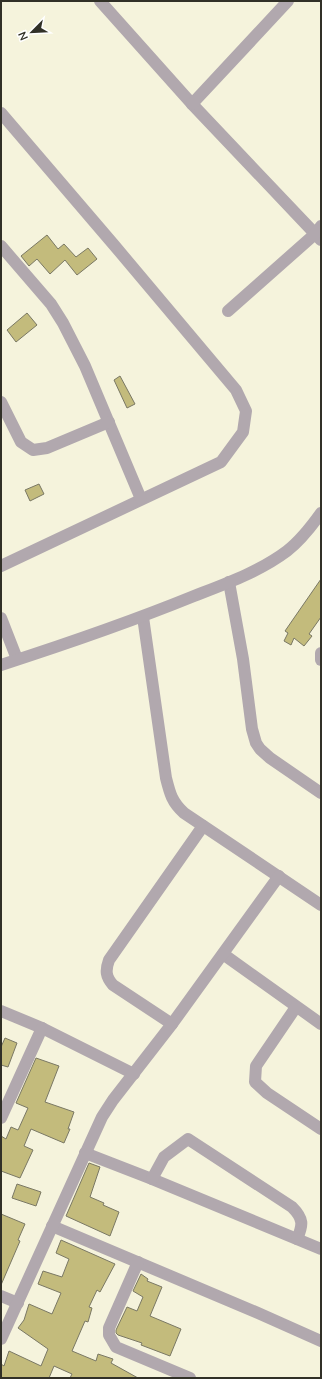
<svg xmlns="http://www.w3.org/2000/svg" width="322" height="1379" font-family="Mulish,sans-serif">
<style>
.building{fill:#c3bb7c;stroke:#7a7864}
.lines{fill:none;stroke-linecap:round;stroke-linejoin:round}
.minor{stroke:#b1a8ae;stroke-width:12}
</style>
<rect width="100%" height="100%" fill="#f5f3dc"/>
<g class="building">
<path d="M 47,235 L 58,249 L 64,244 L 76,257 L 88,248 L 97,259 L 77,275 L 65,260 L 50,274 L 37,259 L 29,266 L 21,256 Z"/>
<path d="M 27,313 L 37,325 L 16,342 L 7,330 Z"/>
<path d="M 120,376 L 135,404 L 127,408 L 114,380 Z"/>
<path d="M 39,484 L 44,494 L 30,501 L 25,490 Z"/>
<path d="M 321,579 L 321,617 L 309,634 L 312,636 L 304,646 L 294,638 L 291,645 L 284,641 L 288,633 L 285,631 Z"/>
<path d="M 5,1038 L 17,1043 L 8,1067 L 1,1065 L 1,1047 Z"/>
<path d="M 36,1058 L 59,1066 L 45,1102 L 74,1112 L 68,1129 L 70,1129 L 64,1143 L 31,1129 L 24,1146 L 33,1150 L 20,1178 L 1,1171 L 1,1136 L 6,1139 L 11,1127 L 18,1130 L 19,1128 L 28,1108 L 16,1103 Z"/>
<path d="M 89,1163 L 100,1167 L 90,1197 L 104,1203 L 103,1205 L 119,1212 L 110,1236 L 66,1216 Z"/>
<path d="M 17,1184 L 41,1192 L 36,1206 L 12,1198 Z"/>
<path d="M 1,1214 L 25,1224 L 18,1240 L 20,1241 L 1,1285 Z"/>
<path d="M 61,1240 L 115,1264 L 100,1292 L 97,1290 L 89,1307 L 92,1308 L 88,1322 L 85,1321 L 72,1351 L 96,1361 L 98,1354 L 113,1359 L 111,1363 L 138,1378 L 70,1378 L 72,1374 L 54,1366 L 49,1378 L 1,1378 L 1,1364 L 4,1366 L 9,1351 L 41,1366 L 48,1349 L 18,1328 L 24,1320 L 29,1304 L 52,1314 L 61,1293 L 38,1284 L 43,1271 L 62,1277 L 69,1259 L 56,1253 Z"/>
<path d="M 141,1274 L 148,1279 L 147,1281 L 162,1287 L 150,1316 L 181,1329 L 170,1356 L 141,1345 L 142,1343 L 118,1335 L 116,1333 L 116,1330 L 127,1307 L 137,1311 L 143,1297 L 133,1291 Z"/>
</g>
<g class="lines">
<g class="minor">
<path d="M 100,1 L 192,104 L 321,240"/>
<path d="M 192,104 L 288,1"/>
<path d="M 1,113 L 114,245 L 236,390 L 246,411 L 243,432 L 221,462 L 1,566"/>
<path d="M 1,246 L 51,304 L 63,323 L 85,366 L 141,499"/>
<path d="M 228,311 L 315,234 L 321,226"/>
<path d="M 1,402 L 21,442 L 33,450 L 47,448 L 109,422"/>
<path d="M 229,582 L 243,659 L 252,729 L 256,743 L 260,749 L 270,758 L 321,793"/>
<path d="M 143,617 L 166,778 C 170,794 172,802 184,813 L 321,905"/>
<path d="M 1,618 L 17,659"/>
<path d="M 321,653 L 321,660"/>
<path d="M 1,665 C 66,644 130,622 194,596 C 225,584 259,572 287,551 C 300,541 311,527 321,513"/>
<path d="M 223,954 L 321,1024"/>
<path d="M 296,1007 L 256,1066 L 255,1082 L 267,1093 L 321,1129"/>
<path d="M 1,1011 L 42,1028 L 134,1074"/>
<path d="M 172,1024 L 113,985 C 106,977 105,971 109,960 L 203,826"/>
<path d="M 1,1118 L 42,1028"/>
<path d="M 85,1153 L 152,1179 L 321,1249"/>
<path d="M 152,1179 L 164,1157 L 188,1139 L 292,1207 C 304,1219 303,1225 297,1239"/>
<path d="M 52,1226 L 258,1313 L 321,1341"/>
<path d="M 138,1262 L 109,1328 L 109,1335 L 116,1347 L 190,1378"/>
<path d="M 1,1296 L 18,1303"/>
<path d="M 1,1339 L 102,1117 L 113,1100 L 172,1024 L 279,876"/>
</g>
</g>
<rect width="322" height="1379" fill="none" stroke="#313027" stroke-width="4"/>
<g transform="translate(32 32) rotate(246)" stroke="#ffffff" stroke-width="3" paint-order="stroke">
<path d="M0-3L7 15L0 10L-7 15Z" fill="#313027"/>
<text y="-6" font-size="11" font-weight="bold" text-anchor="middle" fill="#313027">N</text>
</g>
</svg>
